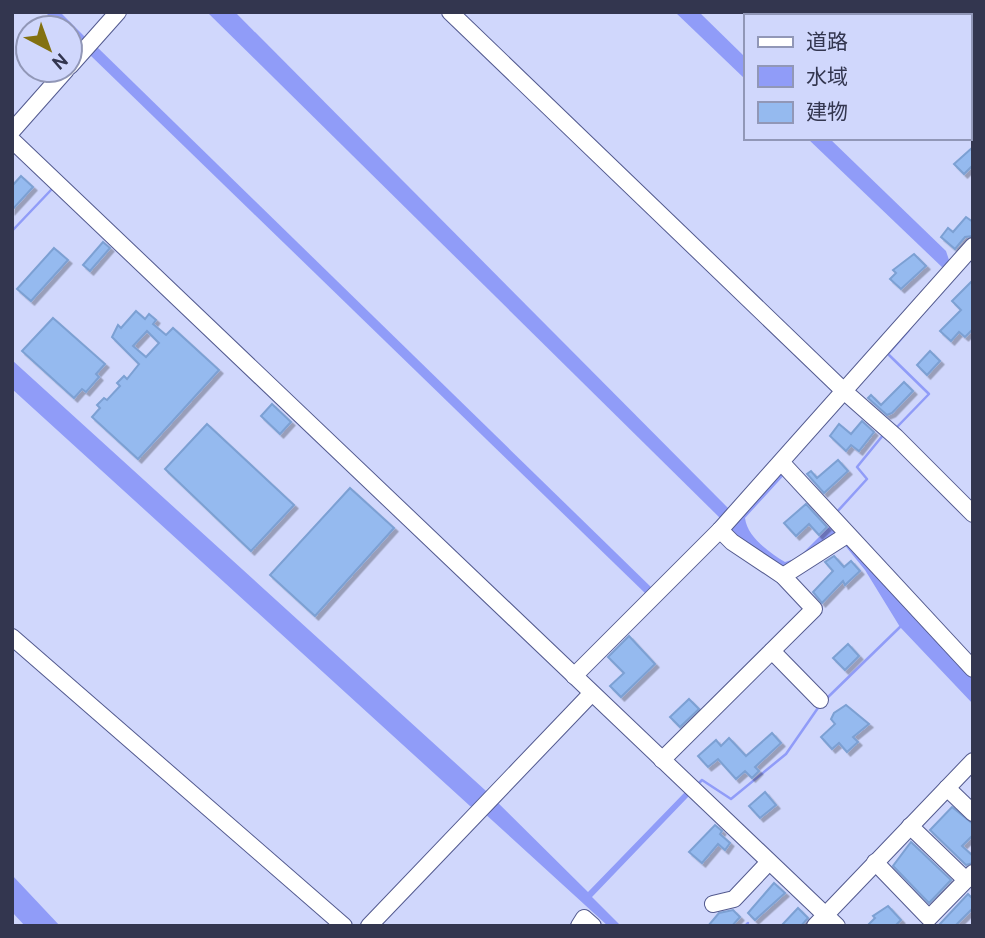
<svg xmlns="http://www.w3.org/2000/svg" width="985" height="938" font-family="Overpass,'Noto Sans JP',sans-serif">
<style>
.water{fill:#909cf8}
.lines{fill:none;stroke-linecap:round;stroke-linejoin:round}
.stream{stroke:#909cf8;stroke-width:2.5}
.building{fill:#95baef;stroke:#7ca0d3;stroke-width:2;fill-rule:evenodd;filter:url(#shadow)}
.minor-casing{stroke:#535a8f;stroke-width:18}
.minor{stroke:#fff;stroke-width:16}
</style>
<defs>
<filter id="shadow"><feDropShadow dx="3.5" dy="3.5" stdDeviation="0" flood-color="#0004"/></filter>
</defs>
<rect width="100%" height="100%" fill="#d0d7fc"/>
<g class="water">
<path d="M 45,12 L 60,12 L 86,38 L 80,46 L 70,37 L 70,28 L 61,28 Z"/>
<path d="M 207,12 L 235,12 L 730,510 L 721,519 Z"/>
<path d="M 675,12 L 699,12 L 745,57 L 745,79 Z"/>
<path d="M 95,45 L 653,589 L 647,595 L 88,53 Z"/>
<path d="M 807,138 L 829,138 L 946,251 L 950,263 L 944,269 Z"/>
<path d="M 12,360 L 485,790 L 588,892 L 685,792 L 689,796 L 592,897 L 621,926 L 608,926 L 483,812 L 470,806 L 12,389 Z"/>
<path d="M 784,469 L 787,472 L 745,518 C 747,537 770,553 785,562 L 798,558 L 832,524 L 840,536 C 816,536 805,561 783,566 L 734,536 L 728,526 Z"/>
<path d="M 845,541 L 973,678 L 973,704 L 900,627 L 865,570 L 843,543 Z"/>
<path d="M 12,875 L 60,926 L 25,926 L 12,912 Z"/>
</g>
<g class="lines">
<g class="stream">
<path d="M 12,231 L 51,190"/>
<path d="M 896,428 L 929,394 L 888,354 L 909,330"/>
<path d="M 836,513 L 867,479 L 857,467 L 884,434"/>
<path d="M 825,700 L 900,627"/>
<path d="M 698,784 L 702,780 L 731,799 L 786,754 L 820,705"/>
<path d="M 745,926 L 748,923"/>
</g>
</g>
<g class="building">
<path d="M 973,147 L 973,165 L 964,174 L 954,164 Z"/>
<path d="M 21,176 L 33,187 L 12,210 L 12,186 Z"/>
<path d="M 966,217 L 973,222 L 973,236 L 965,237 L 955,249 L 941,237 L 948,228 L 953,232 Z"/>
<path d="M 103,242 L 110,248 L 90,271 L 83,265 Z"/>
<path d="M 54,248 L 68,260 L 31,301 L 17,289 Z"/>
<path d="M 914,254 L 926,266 L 901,289 L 890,279 L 896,273 L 893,270 Z"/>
<path d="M 973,280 L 973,329 L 965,337 L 959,332 L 951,341 L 940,331 L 961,310 L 952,301 Z"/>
<path d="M 136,311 L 145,319 L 149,314 L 156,320 L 153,324 L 166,335 L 173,328 L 219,370 L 138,459 L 92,417 L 100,408 L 97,405 L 104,398 L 107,400 L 120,386 L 117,383 L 124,376 L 127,379 L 139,364 L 112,337 L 118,325 L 121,328 ZM 147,331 L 159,343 L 146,357 L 133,346 Z"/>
<path d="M 53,318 L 105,364 L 96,374 L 99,377 L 86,392 L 82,389 L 74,398 L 22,351 Z"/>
<path d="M 930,351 L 940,361 L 927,375 L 917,365 Z"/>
<path d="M 904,382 L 913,391 L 892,413 L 887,415 L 868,398 L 871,395 L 881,405 Z"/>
<path d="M 272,404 L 291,422 L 280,434 L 261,416 Z"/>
<path d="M 862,421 L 874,432 L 859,451 L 851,445 L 846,451 L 830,436 L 839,424 L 851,434 Z"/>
<path d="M 207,424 L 294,505 L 251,551 L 165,469 Z"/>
<path d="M 838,460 L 848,471 L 824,493 L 807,474 L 811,471 L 817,478 Z"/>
<path d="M 350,488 L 394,528 L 315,616 L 270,575 Z"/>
<path d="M 806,504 L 827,527 L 819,535 L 809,524 L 796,536 L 784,523 Z"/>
<path d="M 834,556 L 844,567 L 851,561 L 860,571 L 845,585 L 843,581 L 822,603 L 813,592 L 833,571 L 825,562 Z"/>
<path d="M 629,636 L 655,664 L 621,697 L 610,686 L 624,673 L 608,657 Z"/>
<path d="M 848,644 L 859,656 L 845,670 L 833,658 Z"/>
<path d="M 689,699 L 699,709 L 680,727 L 670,717 Z"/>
<path d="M 846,705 L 869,724 L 853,737 L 858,742 L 847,752 L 839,743 L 832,749 L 821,737 L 835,724 L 831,719 L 834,713 Z"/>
<path d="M 772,733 L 781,743 L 755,767 L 759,771 L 752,778 L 745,771 L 736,779 L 718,759 L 708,767 L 698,756 L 716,740 L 721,746 L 729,738 L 746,756 Z"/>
<path d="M 765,792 L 776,805 L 760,818 L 749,806 Z"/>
<path d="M 952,807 L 973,824 L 973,835 L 962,846 L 973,856 L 973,863 L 966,865 L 930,830 Z"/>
<path d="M 715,825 L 722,831 L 720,834 L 730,843 L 725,850 L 718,844 L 702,863 L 689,852 Z"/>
<path d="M 911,842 L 951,880 L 929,903 L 893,866 Z"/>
<path d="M 774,883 L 785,893 L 755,920 L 748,913 Z"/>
<path d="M 968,894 L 973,899 L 973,908 L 955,926 L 938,926 Z"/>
<path d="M 888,906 L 901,920 L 895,926 L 867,926 L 875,918 L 873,916 Z"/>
<path d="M 798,908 L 808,918 L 801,926 L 781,926 Z"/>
<path d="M 733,910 L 740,917 L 732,926 L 708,926 L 719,913 Z"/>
</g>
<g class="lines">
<g class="minor-casing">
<g id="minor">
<path d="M 450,12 L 845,392 L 896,437 L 973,514"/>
<path d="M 858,12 L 862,16"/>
<path d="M 70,66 L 118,12"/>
<path d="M 969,118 L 973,121"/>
<path d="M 12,131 L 66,70"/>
<path d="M 12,140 L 837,926"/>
<path d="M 782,463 L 973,669"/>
<path d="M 783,576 L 847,535"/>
<path d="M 12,637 L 344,926"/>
<path d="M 772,651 L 820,700"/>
<path d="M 574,676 L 720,530 L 973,246"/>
<path d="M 662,760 L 814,609 L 783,576 L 732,542 L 720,530"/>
<path d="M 947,788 L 973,813"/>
<path d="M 910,826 L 966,880"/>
<path d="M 875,862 L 929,918 L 973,873"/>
<path d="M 713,904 L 734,899 L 769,862"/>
<path d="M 369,926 L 591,694"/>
<path d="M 579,926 L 584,918 L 593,926"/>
<path d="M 815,926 L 973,761"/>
</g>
</g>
<use href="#minor" class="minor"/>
</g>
<rect width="985" height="938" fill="none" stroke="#33364f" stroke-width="28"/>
<rect x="744" y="14" width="228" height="126" fill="#d0d7fc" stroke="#9197b7" stroke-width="2"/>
<rect x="758" y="37" width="35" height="10" fill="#ffffff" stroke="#9197b7" stroke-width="2"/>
<text x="806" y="49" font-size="21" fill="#33364f">道路</text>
<rect x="758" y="66" width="35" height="21" fill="#909cf8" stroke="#9197b7" stroke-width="2"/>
<text x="806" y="84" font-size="21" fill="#33364f">水域</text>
<rect x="758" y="102" width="35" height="21" fill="#95baef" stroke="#9197b7" stroke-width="2"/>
<text x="806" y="119" font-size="21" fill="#33364f">建物</text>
<g transform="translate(49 49) rotate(139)"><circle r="33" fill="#d0d7fc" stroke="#9197b7" stroke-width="2"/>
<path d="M0-5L12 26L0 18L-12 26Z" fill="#837111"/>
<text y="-10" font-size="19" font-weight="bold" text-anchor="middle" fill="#33364f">N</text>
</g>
</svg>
